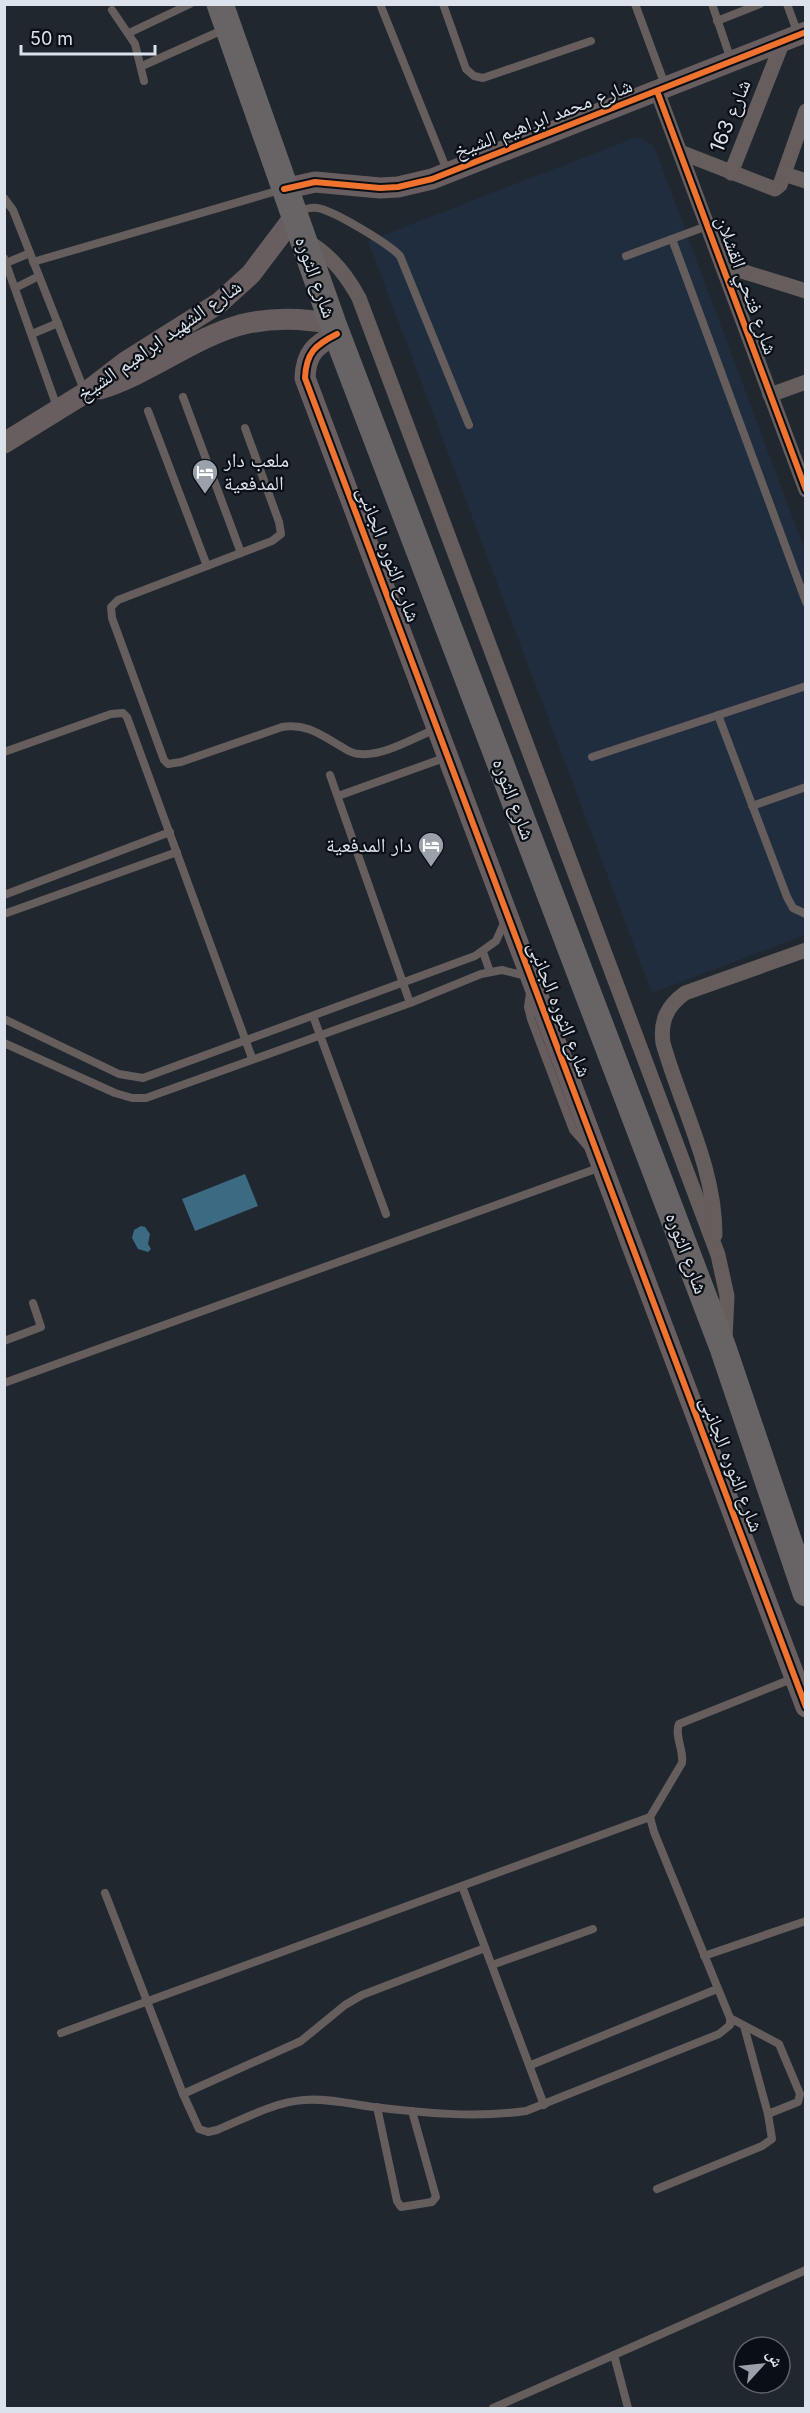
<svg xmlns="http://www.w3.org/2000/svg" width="810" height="2413" font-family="Inter,'Noto Naskh Arabic',sans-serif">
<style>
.built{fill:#202d3f}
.water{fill:#3d6a83}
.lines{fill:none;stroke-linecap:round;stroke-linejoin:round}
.lane{stroke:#665d5d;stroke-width:8}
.street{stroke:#665d5d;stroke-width:15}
.secondary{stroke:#685e60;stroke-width:21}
.highway{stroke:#686466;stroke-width:27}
.cycleway-casing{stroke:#0a0f15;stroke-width:10}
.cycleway{stroke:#ef722f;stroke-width:6}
.labels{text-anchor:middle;stroke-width:4.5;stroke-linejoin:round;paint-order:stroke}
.street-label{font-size:20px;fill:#dbe2ec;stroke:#0a0f15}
.poi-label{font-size:20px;fill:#dbe2ec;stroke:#0a0f15;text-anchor:start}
</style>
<rect width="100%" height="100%" fill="#21272f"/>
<path class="built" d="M 637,137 L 654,146 L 805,551 L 805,935 L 652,993 L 368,241 Z"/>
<g class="water">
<path d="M 245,1174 L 258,1206 L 195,1231 L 182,1199 Z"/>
<path d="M 141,1226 L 145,1227 L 150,1234 L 148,1244 L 151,1249 L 148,1252 L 138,1249 L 132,1238 L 134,1230 Z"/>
</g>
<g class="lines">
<g class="lane">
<path d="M 380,4 L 448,173"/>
<path d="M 443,4 L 466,69 L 474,76 L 483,78 L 591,41"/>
<path d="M 635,4 L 665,85"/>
<path d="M 712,4 L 731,60"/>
<path d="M 787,4 L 798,34"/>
<path d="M 112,10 L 135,44 L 144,81"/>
<path d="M 717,21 L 760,4"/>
<path d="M 129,33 L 190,4"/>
<path d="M 142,66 L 225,29"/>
<path d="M 4,198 L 13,210 L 84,390"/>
<path d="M 299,213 C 304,209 310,207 317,208 C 333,210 389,244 400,256 L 469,425"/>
<path d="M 672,239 L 806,602"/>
<path d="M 626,256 L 707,226"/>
<path d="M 4,258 L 57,407"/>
<path d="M 33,262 L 280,190"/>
<path d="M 6,263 L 30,253"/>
<path d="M 15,288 L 39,276"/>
<path d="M 32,334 L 58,323"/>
<path d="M 183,397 L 241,553"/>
<path d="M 148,411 L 207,566"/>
<path d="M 245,428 L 279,522 L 281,534 L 272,541 L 118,600 L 111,607 L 112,618 L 164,760 L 168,764 L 181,762 L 282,727 C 307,723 321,735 342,747 C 348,751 353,754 360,754 C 385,756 413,738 436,729"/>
<path d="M 718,715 L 787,897 L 793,908 L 806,914"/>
<path d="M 4,752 L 111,714 L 123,713 L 127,717 L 252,1058"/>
<path d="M 592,757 L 806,686"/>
<path d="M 330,775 L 410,1003"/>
<path d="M 338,796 L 447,757"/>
<path d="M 752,806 L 806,787"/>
<path d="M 4,895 L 170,832"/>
<path d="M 4,914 L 177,852"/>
<path d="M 483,952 L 490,972"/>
<path d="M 530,993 L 528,1007 L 531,1019 L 573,1130 L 588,1147"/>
<path d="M 313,1016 L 386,1214"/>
<path d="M 4,1019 L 119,1074 L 143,1078 L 475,956 L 496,941 L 505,921"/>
<path d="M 4,1043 L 115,1093 L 132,1098 L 146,1098 L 410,1003 L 481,974 L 502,970 L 526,976"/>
<path d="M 4,1341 L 41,1327 L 33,1303"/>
<path d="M 4,1383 L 601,1167"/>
<path d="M 462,1886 L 544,2105"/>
<path d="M 105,1893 L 183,2094 L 199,2129 L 208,2132 L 217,2130 C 244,2119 274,2102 304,2100 C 327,2098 351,2104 373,2107 C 423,2113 476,2118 526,2111 L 719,2034 L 730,2025 L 730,2018 L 654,1832 L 650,1817 L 682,1763 C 684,1750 674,1735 679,1724 L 794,1678"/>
<path d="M 704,1956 L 806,1921"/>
<path d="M 492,1965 L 593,1929"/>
<path d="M 730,2018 L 779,2044 L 800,2094 L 798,2102 L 768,2114"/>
<path d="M 61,2033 L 650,1817"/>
<path d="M 531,2065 L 717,1989"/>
<path d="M 183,2094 L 301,2041 L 345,2005 L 362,1995 L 485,1948"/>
<path d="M 377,2107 L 397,2201 L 401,2207 L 432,2202 L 436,2197 L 412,2111"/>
<path d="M 657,2189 L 762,2146 L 772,2139 L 768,2114 L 744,2026"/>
<path d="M 614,2355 L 806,2270"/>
<path d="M 493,2408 L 614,2355 L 628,2408"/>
</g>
<g class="street">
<path d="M 657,91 L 806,490"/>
<path d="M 680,152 L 775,189 L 780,185 L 806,111"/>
<path d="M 731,173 L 783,41"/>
<path d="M 784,174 L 806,181"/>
<path d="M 305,240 C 329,253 346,274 359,298 L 718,1255 L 727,1296 L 725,1339"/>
<path d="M 722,265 L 806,291"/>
<path d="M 770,395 L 806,382"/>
<path d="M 715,1235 C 715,1167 681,1107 663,1043 C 660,1021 667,1006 685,993 L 806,950"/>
</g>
<g class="secondary">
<path d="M 284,189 L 315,182 L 380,188 L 398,187 L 432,179 L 806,32"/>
<path d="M 337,334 C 315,345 306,353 305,378 L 806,1707"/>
<path d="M 100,389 C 149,374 191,339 240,325 C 271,317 302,318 333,324"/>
<path d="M 4,443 L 85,393 L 124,363 L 219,303 L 251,274 L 294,217"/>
</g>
<path class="highway" d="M 220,4 L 333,324 L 723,1348 L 806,1593"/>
<g class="cycleway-casing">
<g id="cycleway">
<path d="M 657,91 L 806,490"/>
<path d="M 284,189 L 315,182 L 380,188 L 398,187 L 432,179 L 806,32"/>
<path d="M 337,334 C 315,345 306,353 305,378 L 806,1707"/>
</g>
</g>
<use href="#cycleway" class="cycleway"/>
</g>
<defs>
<g id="hotel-pin" transform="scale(1.35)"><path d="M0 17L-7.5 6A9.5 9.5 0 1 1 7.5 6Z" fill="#9aa1aa" stroke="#0a0f15"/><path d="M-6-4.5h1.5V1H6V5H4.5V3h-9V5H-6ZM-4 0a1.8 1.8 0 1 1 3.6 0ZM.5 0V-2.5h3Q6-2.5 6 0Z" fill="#fff"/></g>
</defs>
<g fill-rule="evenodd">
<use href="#hotel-pin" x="205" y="472"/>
<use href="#hotel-pin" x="431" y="845"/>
</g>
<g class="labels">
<g class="street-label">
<text transform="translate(730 116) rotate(-68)" y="7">شارع 163</text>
<text transform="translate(543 118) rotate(-21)" y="7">شارع محمد ابراهيم الشيخ</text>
<text transform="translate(316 277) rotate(70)" y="7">شارع الثوره</text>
<text transform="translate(747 285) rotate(70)" y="7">شارع فتحي القشلان</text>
<text transform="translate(159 340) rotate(-35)" y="7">شارع الشهيد ابراهيم الشيخ</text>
<text transform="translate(389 554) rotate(69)" y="7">شارع الثوره الجانبى</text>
<text transform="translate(514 799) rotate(69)" y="7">شارع الثوره</text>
<text transform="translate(560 1009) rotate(69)" y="7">شارع الثوره الجانبى</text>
<text transform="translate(687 1253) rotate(69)" y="7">شارع الثوره</text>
<text transform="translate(732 1464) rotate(69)" y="7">شارع الثوره الجانبى</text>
</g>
<g class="poi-label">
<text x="224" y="467">ملعب دار<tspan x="224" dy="23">المدفعية</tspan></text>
<text x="412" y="852" text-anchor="end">دار المدفعية</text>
</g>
</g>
<rect width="810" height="2413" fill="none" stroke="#dbe2ec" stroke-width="12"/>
<g transform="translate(762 2365) rotate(63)"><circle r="28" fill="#0a0f15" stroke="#5e636b" stroke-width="1.5"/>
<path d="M0-4.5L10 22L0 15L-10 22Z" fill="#9aa1aa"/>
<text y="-9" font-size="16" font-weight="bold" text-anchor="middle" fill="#dbe2ec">ش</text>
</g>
<path d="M21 45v9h134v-9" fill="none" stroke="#dbe2ec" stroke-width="3"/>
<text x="30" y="45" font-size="18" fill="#dbe2ec" stroke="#0a0f15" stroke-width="4.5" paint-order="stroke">50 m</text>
</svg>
